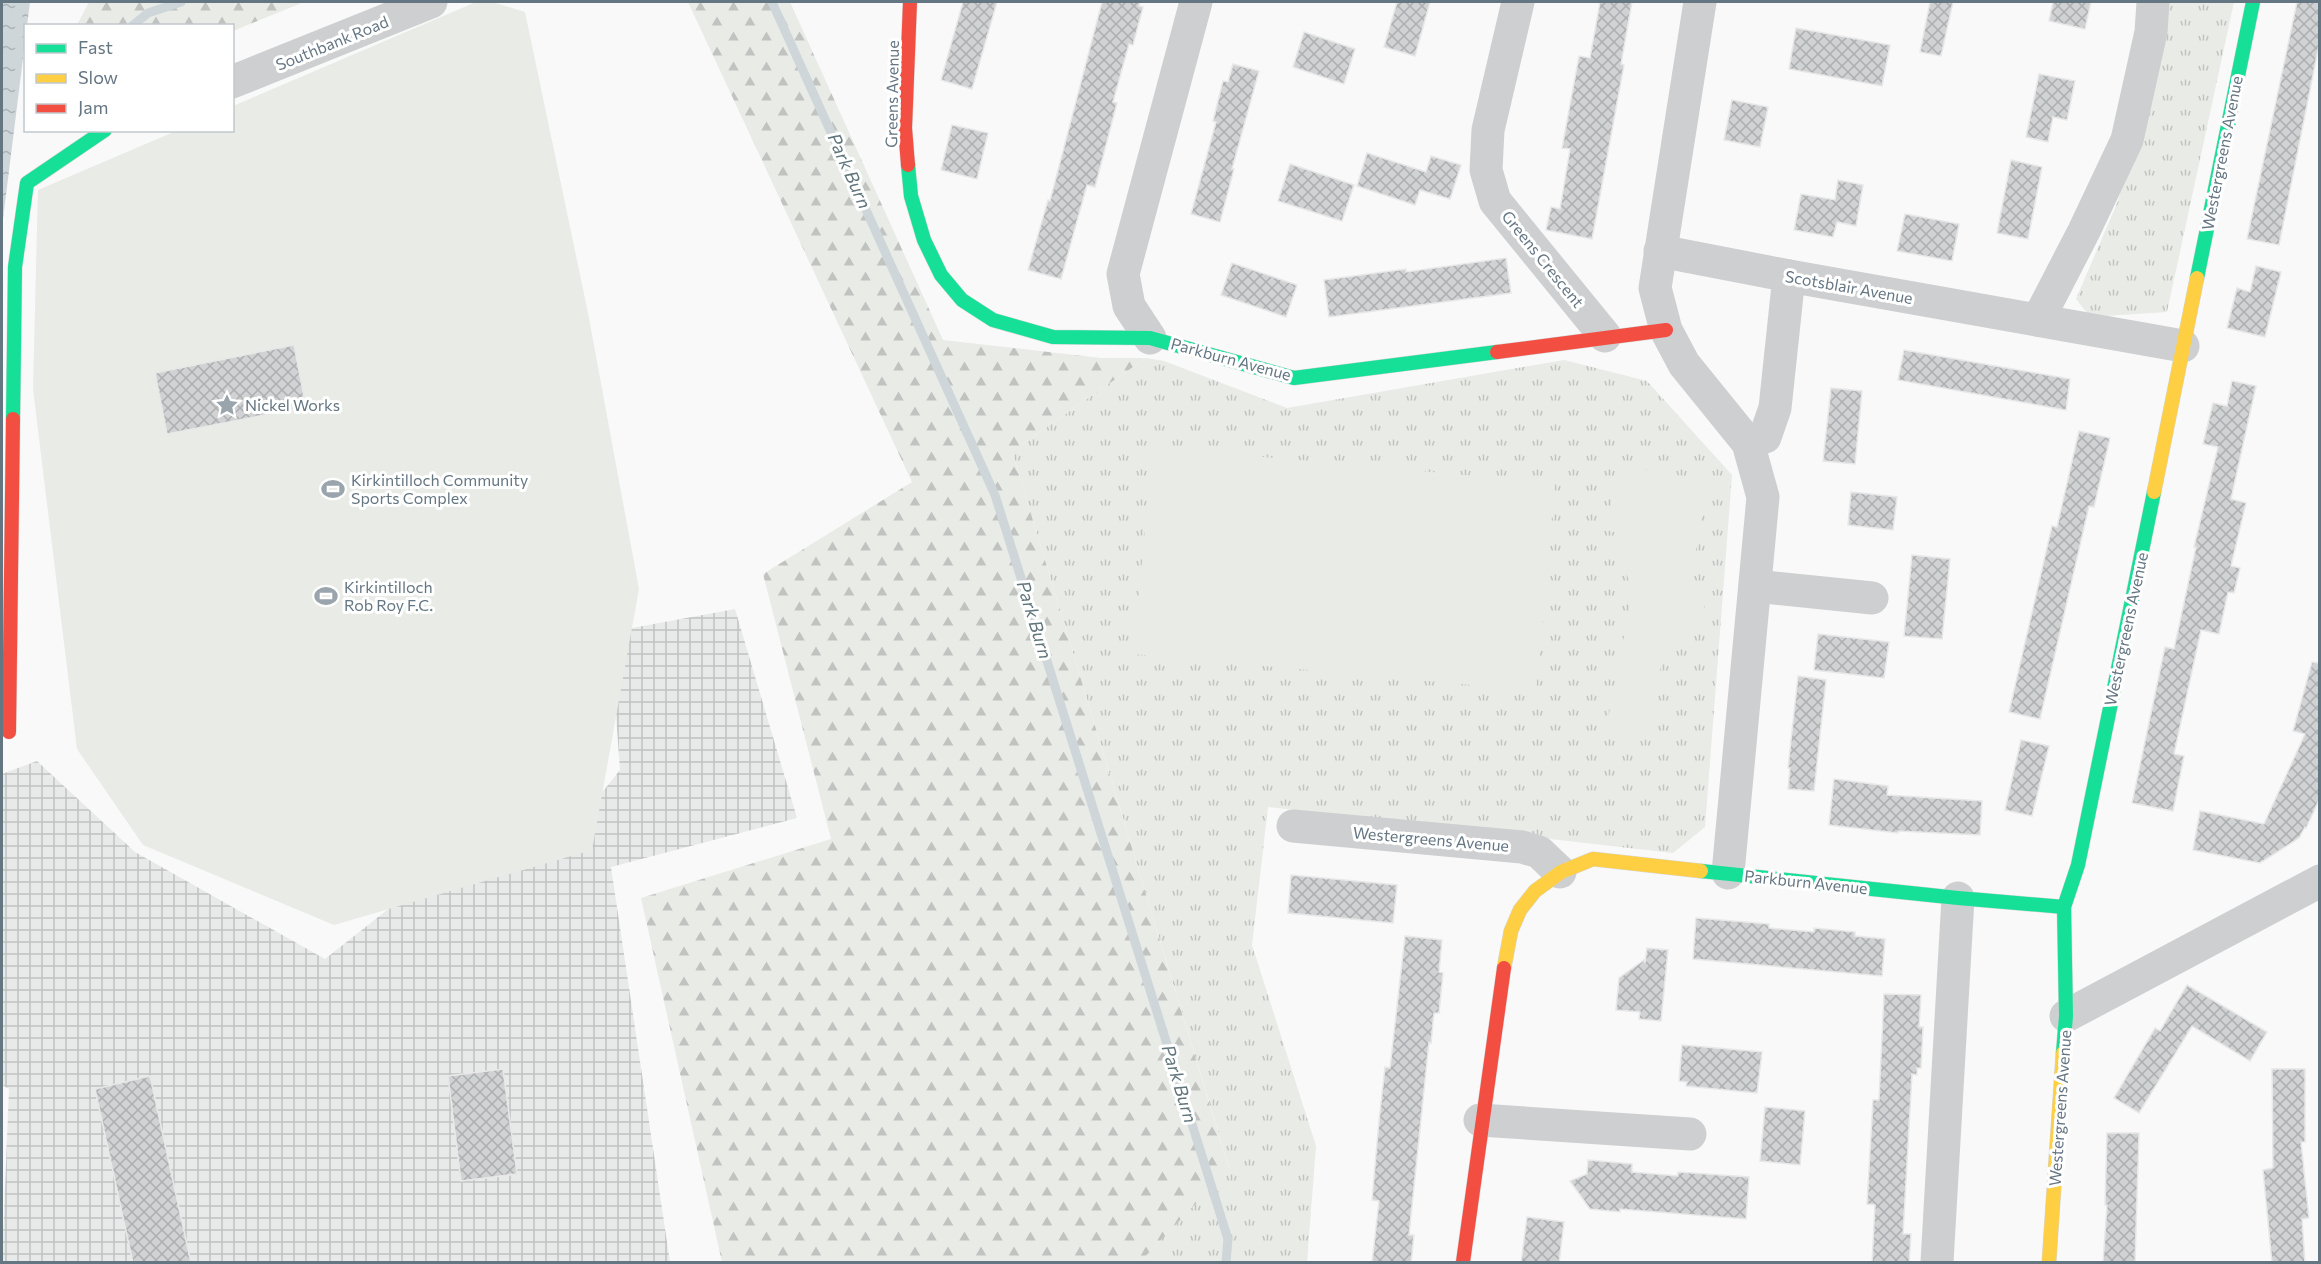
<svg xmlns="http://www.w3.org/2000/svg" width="2321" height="1264" font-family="Commissioner,sans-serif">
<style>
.industrial{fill:url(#industrial-grid)}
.grass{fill:url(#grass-tufts)}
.forest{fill:url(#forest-firs)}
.park{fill:#e8ebe6}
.water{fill:url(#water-ripples)}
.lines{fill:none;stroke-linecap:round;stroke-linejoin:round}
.stream{stroke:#ced6d9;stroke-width:9}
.building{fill:url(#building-cross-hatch);stroke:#e8e8e8;stroke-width:1.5}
.fast-casing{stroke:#d5d6d7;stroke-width:15}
.slow-casing{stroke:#d5d6d7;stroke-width:15}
.jam-casing{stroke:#d5d6d7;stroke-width:15}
.street{stroke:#cecfd0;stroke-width:33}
.fast{stroke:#16e098;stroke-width:14}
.slow{stroke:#ffcf43;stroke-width:14}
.jam{stroke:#f24e42;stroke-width:14}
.labels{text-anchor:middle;stroke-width:6;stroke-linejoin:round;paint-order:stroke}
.street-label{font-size:16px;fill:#657683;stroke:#fff}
.poi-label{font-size:16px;fill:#657683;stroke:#fff;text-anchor:start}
.water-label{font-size:18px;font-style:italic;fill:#60757c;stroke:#fff}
</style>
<defs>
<pattern id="industrial-grid" width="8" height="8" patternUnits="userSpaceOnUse" patternTransform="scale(1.5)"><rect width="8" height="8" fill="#e8e9e9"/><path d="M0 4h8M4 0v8" fill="none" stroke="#c0c1c2"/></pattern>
<pattern id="grass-tufts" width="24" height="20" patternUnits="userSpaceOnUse" patternTransform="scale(1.5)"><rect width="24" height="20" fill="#e8ebe6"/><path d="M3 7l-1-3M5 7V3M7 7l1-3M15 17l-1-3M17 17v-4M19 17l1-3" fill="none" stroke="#c0c3c0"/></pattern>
<pattern id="forest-firs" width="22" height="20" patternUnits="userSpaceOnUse" patternTransform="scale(1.5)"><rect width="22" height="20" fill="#e8ebe6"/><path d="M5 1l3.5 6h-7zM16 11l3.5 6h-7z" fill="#c0c3c0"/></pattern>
<pattern id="water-ripples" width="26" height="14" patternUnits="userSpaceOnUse" patternTransform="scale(1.5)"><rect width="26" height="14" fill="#ced6d9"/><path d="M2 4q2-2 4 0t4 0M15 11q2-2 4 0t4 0" fill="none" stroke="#abb2b5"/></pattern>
<pattern id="building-cross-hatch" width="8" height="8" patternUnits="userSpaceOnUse" patternTransform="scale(1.5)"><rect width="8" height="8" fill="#d0d2d3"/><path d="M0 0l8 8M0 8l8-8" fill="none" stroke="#acafb1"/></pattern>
</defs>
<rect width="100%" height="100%" fill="#f9f9f9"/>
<path class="industrial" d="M 735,609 L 797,818 L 611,867 L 670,1262 L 2,1262 L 9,1089 L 2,1085 L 2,774 L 37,761 L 135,852 L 325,959 L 415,888 L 548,860 L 620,770 L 610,632 Z"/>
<g class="grass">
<path d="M 2159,2 L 2234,2 L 2167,312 L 2090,317 L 2076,299 L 2118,201 L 2155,55 Z"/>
<path d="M 1146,358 L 1164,361 L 1287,408 L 1564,360 L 1647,381 L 1732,475 L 1705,827 L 1673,853 L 1268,807 L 1252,945 L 1316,1146 L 1307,1262 L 1140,1262 L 1229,1168 L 1012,451 Z"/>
</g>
<g class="forest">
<path d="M 89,2 L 304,2 L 233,31 L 232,26 L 77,25 Z"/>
<path d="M 688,2 L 790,2 L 943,340 L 1101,358 L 1146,358 L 1012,451 L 1229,1169 L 1140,1262 L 722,1262 L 641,898 L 831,839 L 763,574 L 912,482 Z"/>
</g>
<g class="park">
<path d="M 476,2 L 492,2 L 525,12 L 588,313 L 639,589 L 592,850 L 334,925 L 143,845 L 77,749 L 33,389 L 38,190 L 176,131 L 232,130 L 233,106 Z"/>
<path d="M 1153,447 L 1555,483 L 1536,691 L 1133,654 Z"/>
<path d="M 1619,465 L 1688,477 L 1697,468 L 1709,471 L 1690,585 C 1693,590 1700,595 1702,600 C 1710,618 1698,641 1679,646 C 1675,647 1669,646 1665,647 L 1645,741 L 1605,734 L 1633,590 L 1626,573 L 1615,571 L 1622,534 L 1606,530 Z"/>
</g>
<path class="water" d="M 2,2 L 30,2 L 2,227 Z"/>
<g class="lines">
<g class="stream">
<path d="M 772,2 L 995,495 L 1228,1239 L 1226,1262"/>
<path d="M 132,26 L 148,13 L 181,2"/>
</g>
</g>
<g class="building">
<path d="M 963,2 L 997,2 L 972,89 L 941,80 Z"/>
<path d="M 1102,2 L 1140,2 L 1139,6 L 1143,7 L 1133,45 L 1129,44 L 1113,102 L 1117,103 L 1095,187 L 1087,185 L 1061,279 L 1028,270 L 1048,200 L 1050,201 Z"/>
<path d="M 1397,2 L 1430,2 L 1415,56 L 1384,47 Z"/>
<path d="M 1600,2 L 1632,2 L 1621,64 L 1624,65 L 1592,239 L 1546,230 L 1551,207 L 1560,209 L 1570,149 L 1562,148 L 1579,56 L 1590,58 Z"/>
<path d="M 1930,2 L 1953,2 L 1941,56 L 1920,52 Z"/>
<path d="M 2053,2 L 2091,2 L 2085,29 L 2049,21 Z"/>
<path d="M 2297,2 L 2319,2 L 2319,45 L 2279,245 L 2247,239 Z"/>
<path d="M 1796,28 L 1890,45 L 1882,86 L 1789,69 Z"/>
<path d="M 1304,32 L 1355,49 L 1344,84 L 1293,67 Z"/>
<path d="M 1233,64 L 1259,71 L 1232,169 L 1234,169 L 1220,222 L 1191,214 L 1216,122 L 1213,121 L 1223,81 L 1228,82 Z"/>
<path d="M 2039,74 L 2075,81 L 2067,120 L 2053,117 L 2048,142 L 2026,137 Z"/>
<path d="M 1732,100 L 1768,107 L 1760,147 L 1724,140 Z"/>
<path d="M 952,125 L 988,133 L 977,179 L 941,170 Z"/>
<path d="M 1367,153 L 1426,172 L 1431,156 L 1461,165 L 1450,199 L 1420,190 L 1415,205 L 1357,186 Z"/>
<path d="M 2011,160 L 2042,167 L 2028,239 L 1997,233 Z"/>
<path d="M 1290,164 L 1354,185 L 1342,221 L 1278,201 Z"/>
<path d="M 1838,180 L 1863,185 L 1856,226 L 1837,222 L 1833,237 L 1794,230 L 1801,194 L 1835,200 Z"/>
<path d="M 1905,214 L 1959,224 L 1952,261 L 1897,251 Z"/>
<path d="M 1506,258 L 1511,293 L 1329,317 L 1324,280 L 1406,269 L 1406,272 Z"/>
<path d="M 1232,263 L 1297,285 L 1286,317 L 1221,295 Z"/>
<path d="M 2256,266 L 2281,272 L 2265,337 L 2227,328 L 2237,288 L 2250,292 Z"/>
<path d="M 294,345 L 306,407 L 167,434 L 155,373 Z"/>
<path d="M 1904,350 L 2070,379 L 2066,410 L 1898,380 Z"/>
<path d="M 2232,381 L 2256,386 L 2231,499 L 2246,503 L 2231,566 L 2240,568 L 2234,593 L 2228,592 L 2219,634 L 2201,630 L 2174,754 L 2184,756 L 2173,811 L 2132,803 L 2165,647 L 2174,649 L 2196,547 L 2194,547 L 2218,447 L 2203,444 L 2213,403 L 2227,406 Z"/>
<path d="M 1831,388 L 1862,391 L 1855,464 L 1823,461 Z"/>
<path d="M 2079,431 L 2110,438 L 2094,507 L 2089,506 L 2040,719 L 2009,712 L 2052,526 L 2057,527 Z"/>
<path d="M 1851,492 L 1897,497 L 1893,530 L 1848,525 Z"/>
<path d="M 1912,555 L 1950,559 L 1942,639 L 1904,636 Z"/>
<path d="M 1818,634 L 1889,642 L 1884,678 L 1814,670 Z"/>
<path d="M 2312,662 L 2319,663 L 2319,800 L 2306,828 L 2305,827 L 2299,838 L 2260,863 L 2193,850 L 2200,811 L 2264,824 L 2305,734 L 2293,731 Z"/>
<path d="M 1798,676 L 1826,680 L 1814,791 L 1788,789 L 1790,768 L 1788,768 Z"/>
<path d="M 2021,740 L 2049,746 L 2032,816 L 2005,810 Z"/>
<path d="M 1834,779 L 1888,786 L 1887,795 L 1982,801 L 1980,835 L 1898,831 L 1898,833 L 1829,825 Z"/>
<path d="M 1291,875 L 1397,885 L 1393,923 L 1288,913 Z"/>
<path d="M 1696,918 L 1769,924 L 1769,928 L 1814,932 L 1814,928 L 1855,932 L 1855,936 L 1885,939 L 1882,976 L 1693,959 Z"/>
<path d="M 1405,936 L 1442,940 L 1439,972 L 1443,973 L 1439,1013 L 1434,1013 L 1431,1043 L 1429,1042 L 1409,1235 L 1414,1235 L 1411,1263 L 1372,1263 L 1379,1201 L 1372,1200 L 1379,1121 L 1385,1067 L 1390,1068 Z"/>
<path d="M 1647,948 L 1668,950 L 1661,1021 L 1639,1019 L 1640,1012 L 1616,1010 L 1619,978 L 1644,960 L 1645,963 Z"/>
<path d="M 2187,985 L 2267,1032 L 2250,1061 L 2192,1026 L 2139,1113 L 2114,1098 L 2155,1028 L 2160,1031 Z"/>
<path d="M 1884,994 L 1921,995 L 1919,1027 L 1923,1027 L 1921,1068 L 1917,1068 L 1917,1075 L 1912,1074 L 1903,1234 L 1911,1234 L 1909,1263 L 1872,1263 L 1875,1205 L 1867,1204 L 1873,1100 L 1879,1100 Z"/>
<path d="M 1682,1045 L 1762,1052 L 1757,1093 L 1686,1086 L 1687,1082 L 1679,1081 Z"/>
<path d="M 503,1069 L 517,1174 L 461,1181 L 448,1076 Z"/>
<path d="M 2272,1069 L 2305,1069 L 2305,1142 L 2301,1142 L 2309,1218 L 2302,1219 L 2305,1263 L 2272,1263 L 2263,1170 L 2273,1168 Z"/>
<path d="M 150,1076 L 191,1263 L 133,1263 L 95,1089 Z"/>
<path d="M 1765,1107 L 1805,1111 L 1800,1165 L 1760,1161 Z"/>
<path d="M 2107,1133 L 2139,1133 L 2135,1263 L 2103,1263 L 2107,1205 L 2105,1205 Z"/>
<path d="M 1588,1160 L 1632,1164 L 1632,1172 L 1678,1176 L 1678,1172 L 1749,1177 L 1746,1219 L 1620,1209 L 1620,1212 L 1590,1209 L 1570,1181 L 1587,1174 Z"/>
<path d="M 1527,1217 L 1564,1222 L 1559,1263 L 1521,1263 Z"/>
</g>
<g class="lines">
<g class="fast-casing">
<g id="fast">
<path d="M 908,165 L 911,196 L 924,240 L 941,275 L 962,300 L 993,320 L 1053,337 L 1150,338 L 1294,378 L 1497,352"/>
<path d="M 2197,278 L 2253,2"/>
<path d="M 13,419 L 15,267 L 27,183 L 105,130"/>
<path d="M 1701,871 L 1958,898 L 2064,907"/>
<path d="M 2063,1053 L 2066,1016 L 2064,907 L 2078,865 L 2154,492"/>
</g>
</g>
<g class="slow-casing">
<g id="slow">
<path d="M 2154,492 L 2197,278"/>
<path d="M 1504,968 L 1511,931 L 1520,910 L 1535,891 L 1561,872 L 1593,859 L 1701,871"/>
<path d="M 2049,1262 L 2063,1053"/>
</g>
</g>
<g class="jam-casing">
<g id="jam">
<path d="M 908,165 L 905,128 L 910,2"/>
<path d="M 1497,352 L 1666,330"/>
<path d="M 9,732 L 13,419"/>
<path d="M 1463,1262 L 1504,968"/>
</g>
</g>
<g class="street">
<path d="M 1518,2 L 1488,130 L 1486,170 L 1495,201 L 1605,336"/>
<path d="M 1700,2 L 1655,288 L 1666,330 L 1684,364 L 1748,443 L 1763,497 L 1728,873"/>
<path d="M 232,82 L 431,2"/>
<path d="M 1660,251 L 1789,276 L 2183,346"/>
<path d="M 2038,320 L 2084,231 L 2127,140 L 2151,32 L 2153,2"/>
<path d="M 1150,338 L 1129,306 L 1123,274 L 1196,2"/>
<path d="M 1748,443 L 1765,437 L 1775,408 L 1789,276"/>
<path d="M 1755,586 L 1872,598"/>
<path d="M 1293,826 L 1522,847 L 1539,852 L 1560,872"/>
<path d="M 2066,1016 L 2320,881"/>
<path d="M 1480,1120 L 1690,1134"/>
<path d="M 1937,1262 L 1958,898"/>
</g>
<use href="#fast" class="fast"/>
<use href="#slow" class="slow"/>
<use href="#jam" class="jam"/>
</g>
<defs>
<g id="sight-bare" transform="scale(1.8)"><path d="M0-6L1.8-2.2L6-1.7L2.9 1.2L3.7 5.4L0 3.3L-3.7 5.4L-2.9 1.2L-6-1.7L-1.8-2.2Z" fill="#99a4ac" stroke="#fff" stroke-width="2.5" paint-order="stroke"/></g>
<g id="stadium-bare" transform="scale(1.8)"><path d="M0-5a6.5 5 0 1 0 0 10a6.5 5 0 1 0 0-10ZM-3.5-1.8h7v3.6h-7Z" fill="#99a4ac" stroke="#fff" stroke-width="2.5" paint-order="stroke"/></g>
</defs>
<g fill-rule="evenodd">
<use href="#sight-bare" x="227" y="405"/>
<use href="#stadium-bare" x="333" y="489"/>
<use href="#stadium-bare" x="326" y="596"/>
</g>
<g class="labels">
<g class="street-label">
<text transform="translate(332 43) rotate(-22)" y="6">Southbank Road</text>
<text transform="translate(892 94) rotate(-89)" y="6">Greens Avenue</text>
<text transform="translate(2222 153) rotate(-79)" y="6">Westergreens Avenue</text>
<text transform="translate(1543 259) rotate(51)" y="6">Greens Crescent</text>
<text transform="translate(1849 287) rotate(10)" y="6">Scotsblair Avenue</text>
<text transform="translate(1231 359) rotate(15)" y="6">Parkburn Avenue</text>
<text transform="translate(2126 629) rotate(-78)" y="6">Westergreens Avenue</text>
<text transform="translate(1431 839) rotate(5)" y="6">Westergreens Avenue</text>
<text transform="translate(1806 882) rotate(6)" y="6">Parkburn Avenue</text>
<text transform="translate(2060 1108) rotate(-86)" y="6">Westergreens Avenue</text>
</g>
<g class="poi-label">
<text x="245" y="411">Nickel Works</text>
<text x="351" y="486">Kirkintilloch Community<tspan x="351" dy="18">Sports Complex</tspan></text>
<text x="344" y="593">Kirkintilloch<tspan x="344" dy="18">Rob Roy F.C.</tspan></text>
</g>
<g class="water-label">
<text transform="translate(849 171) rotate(66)" y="6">Park Burn</text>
<text transform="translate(1034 620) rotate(73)" y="6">Park Burn</text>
<text transform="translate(1179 1084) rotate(73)" y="6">Park Burn</text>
</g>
</g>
<rect width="2321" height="1264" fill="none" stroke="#657683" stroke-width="6"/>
<rect x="24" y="24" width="210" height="108" fill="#ffffff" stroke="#c1c8cd" stroke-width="1.5"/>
<rect x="36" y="44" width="30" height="9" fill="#16e098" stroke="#c1c8cd" stroke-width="1.5"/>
<text x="78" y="54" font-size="18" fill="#657683">Fast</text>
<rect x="36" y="74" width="30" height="9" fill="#ffcf43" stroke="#c1c8cd" stroke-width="1.5"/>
<text x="78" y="84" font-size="18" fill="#657683">Slow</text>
<rect x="36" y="104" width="30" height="9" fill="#f24e42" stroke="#c1c8cd" stroke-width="1.5"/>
<text x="78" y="114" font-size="18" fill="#657683">Jam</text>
</svg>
